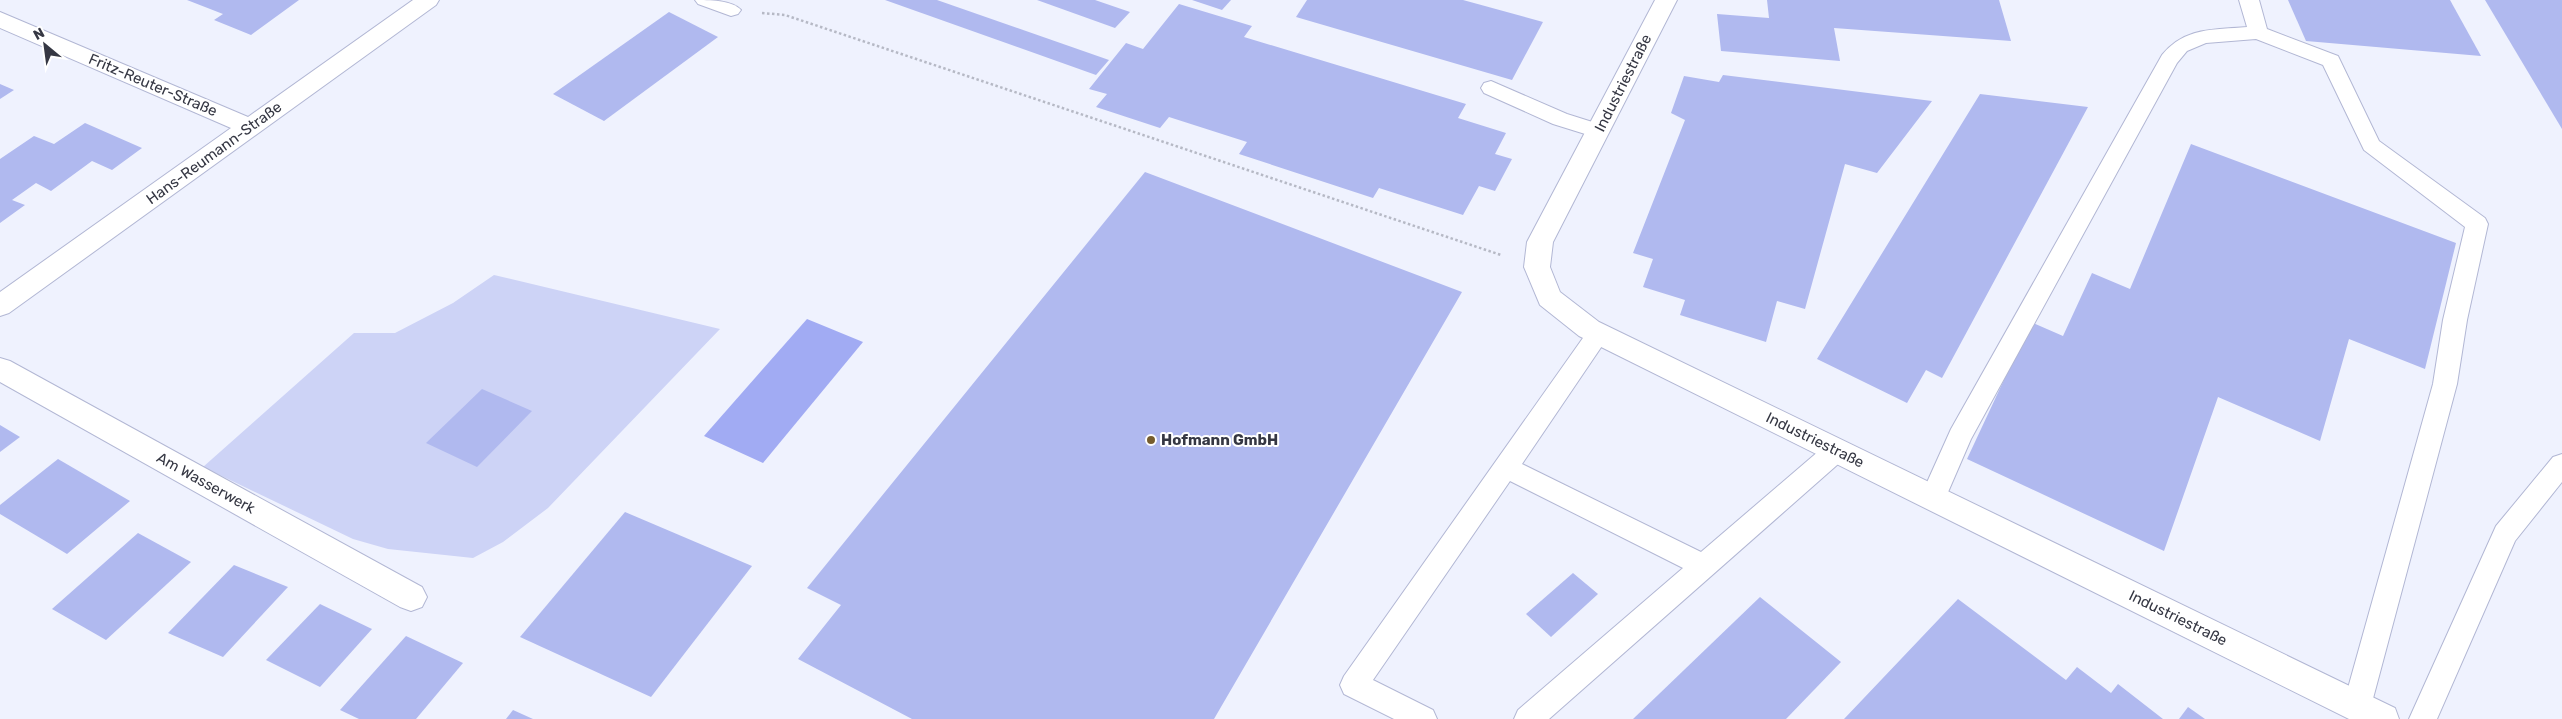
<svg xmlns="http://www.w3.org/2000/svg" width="2562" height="719" font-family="Rubik,sans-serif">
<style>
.green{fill:#cdd3f6}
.water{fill:#a1abf3}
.building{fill:#b0b9ef}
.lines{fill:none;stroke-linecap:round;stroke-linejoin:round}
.service-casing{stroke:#b2b7d4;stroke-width:2}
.minor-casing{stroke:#b2b7d4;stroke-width:2}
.path{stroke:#b6b9c5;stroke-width:2.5;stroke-dasharray:2.5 2.5;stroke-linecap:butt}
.service{fill:#fff;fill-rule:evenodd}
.minor{fill:#fff;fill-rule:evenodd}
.poi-dot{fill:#765d2e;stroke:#fff;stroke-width:2}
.labels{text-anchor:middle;stroke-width:4;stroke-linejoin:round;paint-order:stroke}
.street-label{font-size:15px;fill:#353743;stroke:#fff}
.poi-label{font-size:15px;font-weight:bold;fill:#353743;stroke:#fff;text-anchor:start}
</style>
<rect width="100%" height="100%" fill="#eff2fe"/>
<path class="green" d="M 494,275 L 720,329 L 548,508 L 503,542 L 473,558 L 388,549 L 353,539 L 203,467 L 354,333 L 395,333 L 453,303 Z"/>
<path class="water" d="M 807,319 L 863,342 L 763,463 L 704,436 Z"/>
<g class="building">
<path d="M 187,0 L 299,0 L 251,35 L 214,20 L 223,14 Z"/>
<path d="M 885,0 L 937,0 L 1109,60 L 1096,75 Z"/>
<path d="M 1037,0 L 1095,0 L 1130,12 L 1115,28 Z"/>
<path d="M 1192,0 L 1231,0 L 1222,10 Z"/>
<path d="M 1307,0 L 1463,0 L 1543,22 L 1512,80 L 1296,17 Z"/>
<path d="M 1767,0 L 1999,0 L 2011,41 L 1834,28 L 1840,61 L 1721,51 L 1717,14 L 1769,18 Z"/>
<path d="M 2288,0 L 2450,0 L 2481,56 L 2306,41 Z"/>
<path d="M 2485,0 L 2562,0 L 2562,129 Z"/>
<path d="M 1179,4 L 1252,26 L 1244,37 L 1466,104 L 1458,118 L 1506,133 L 1495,154 L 1512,159 L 1495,191 L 1479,186 L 1463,215 L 1379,188 L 1373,198 L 1239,154 L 1247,142 L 1169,117 L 1160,128 L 1096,107 L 1107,94 L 1089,89 L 1126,43 L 1143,49 Z"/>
<path d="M 669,12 L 718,37 L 604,121 L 553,94 Z"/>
<path d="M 1723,75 L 1932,101 L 1877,173 L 1845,164 L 1805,309 L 1777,301 L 1766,342 L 1680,315 L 1685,300 L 1643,287 L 1653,259 L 1633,253 L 1685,120 L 1671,113 L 1684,76 L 1719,82 Z"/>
<path d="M 0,84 L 14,90 L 0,99 Z"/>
<path d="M 1980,94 L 2088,107 L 1942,378 L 1926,370 L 1907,403 L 1817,359 Z"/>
<path d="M 85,123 L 142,148 L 112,170 L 92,161 L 51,191 L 36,183 L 12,200 L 25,205 L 0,223 L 0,159 L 34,136 L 54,144 Z"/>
<path d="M 2191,144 L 2456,243 L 2425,369 L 2349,339 L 2320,441 L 2218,397 L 2164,551 L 1967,459 L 2031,322 L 2063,336 L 2092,273 L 2130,289 Z"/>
<path d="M 1145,172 L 1462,292 L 1214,719 L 912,719 L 798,659 L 841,605 L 807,588 Z"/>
<path d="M 482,389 L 532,411 L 477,467 L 426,443 Z"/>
<path d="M 0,425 L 20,437 L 0,452 Z"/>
<path d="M 58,459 L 130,501 L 67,554 L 0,514 L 0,505 Z"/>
<path d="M 625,512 L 752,566 L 651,697 L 520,637 Z"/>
<path d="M 138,533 L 191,562 L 106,640 L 52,609 Z"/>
<path d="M 234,565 L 288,587 L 223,657 L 168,633 Z"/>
<path d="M 1573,573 L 1598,594 L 1551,637 L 1526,614 Z"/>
<path d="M 1760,597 L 1841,662 L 1786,719 L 1633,719 Z"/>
<path d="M 1958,599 L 2066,680 L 2077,667 L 2111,693 L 2118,684 L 2163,719 L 1844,719 Z"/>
<path d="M 320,604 L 372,629 L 320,687 L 266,660 Z"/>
<path d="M 406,636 L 463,663 L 416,719 L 359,719 L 340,710 Z"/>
<path d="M 2188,707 L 2205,719 L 2179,719 Z"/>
<path d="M 513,710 L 533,719 L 506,719 Z"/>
</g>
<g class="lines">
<g class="service-casing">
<g id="service">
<path d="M 695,0 C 709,0 732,0 741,10 L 738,14 L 731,16 L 698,4 Z"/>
<path d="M 2239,0 L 2259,0 L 2267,29 L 2338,56 L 2379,141 L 2485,218 L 2488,224 L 2467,320 L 2457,384 L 2371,706 L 2367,715 L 2358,719 L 2347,715 L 2343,706 L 2433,384 L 2443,320 L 2465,227 L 2364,150 L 2323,65 L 2256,39 L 2206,43 L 2187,51 L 2177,63 L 1971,439 L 1942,506 L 1933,509 L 1924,506 L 1920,498 L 1951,429 L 2162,55 C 2185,27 2213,30 2247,27 Z"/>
<path d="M 1491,81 L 1567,114 L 1605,126 L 1608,131 L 1605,136 L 1598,138 L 1553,124 L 1484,93 L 1481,88 L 1484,83 Z"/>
<path d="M 1598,325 L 1606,328 L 1610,334 L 1606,340 L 1522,464 L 1701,552 L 1827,444 L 1836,441 L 1845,444 L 1848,451 L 1845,458 L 1549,719 L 1514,719 L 1518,710 L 1683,568 L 1510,481 L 1373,680 L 1433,710 L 1437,719 L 1394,719 L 1344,694 L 1340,685 L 1344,676 L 1590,328 Z"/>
<path d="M 2562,454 L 2562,482 L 2515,541 L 2437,719 L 2409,719 L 2496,526 L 2553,457 Z"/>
</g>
</g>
<g class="minor-casing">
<g id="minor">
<path d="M 413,0 L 439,0 L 436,5 L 9,313 L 0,316 L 0,292 L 231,128 L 0,28 L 0,12 L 248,117 Z"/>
<path d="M 1655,0 L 1677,0 L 1553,242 L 1550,267 L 1560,292 L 1599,322 L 2395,708 L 2399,719 L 2349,719 L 1579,336 L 1540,305 L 1524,267 L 1527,242 Z"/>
<path d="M 0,358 L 10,361 L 422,587 L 427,597 L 422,607 L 411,611 L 400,607 L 0,382 Z"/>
</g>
</g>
<path class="path" d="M 762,13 L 785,15 L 1501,255"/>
<use href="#service" class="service"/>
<use href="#minor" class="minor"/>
</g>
<circle class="poi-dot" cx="1151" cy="440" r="5"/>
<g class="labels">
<g class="street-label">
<text transform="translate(1623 83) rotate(-63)" y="5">Industriestraße</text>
<text transform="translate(153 85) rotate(23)" y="5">Fritz-Reuter-Straße</text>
<text transform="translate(214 153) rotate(-36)" y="5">Hans-Reumann-Straße</text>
<text transform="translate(1815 440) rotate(26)" y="5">Industriestraße</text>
<text transform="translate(206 483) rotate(29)" y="5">Am Wasserwerk</text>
<text transform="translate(2178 618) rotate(26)" y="5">Industriestraße</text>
</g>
<g class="poi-label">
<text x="1161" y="445">Hofmann GmbH</text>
</g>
</g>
<g transform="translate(45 45) rotate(331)" stroke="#ffffff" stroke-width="4" paint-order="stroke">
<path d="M0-4L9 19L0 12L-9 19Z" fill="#353743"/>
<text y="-8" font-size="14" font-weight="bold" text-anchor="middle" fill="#353743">N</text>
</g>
</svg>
